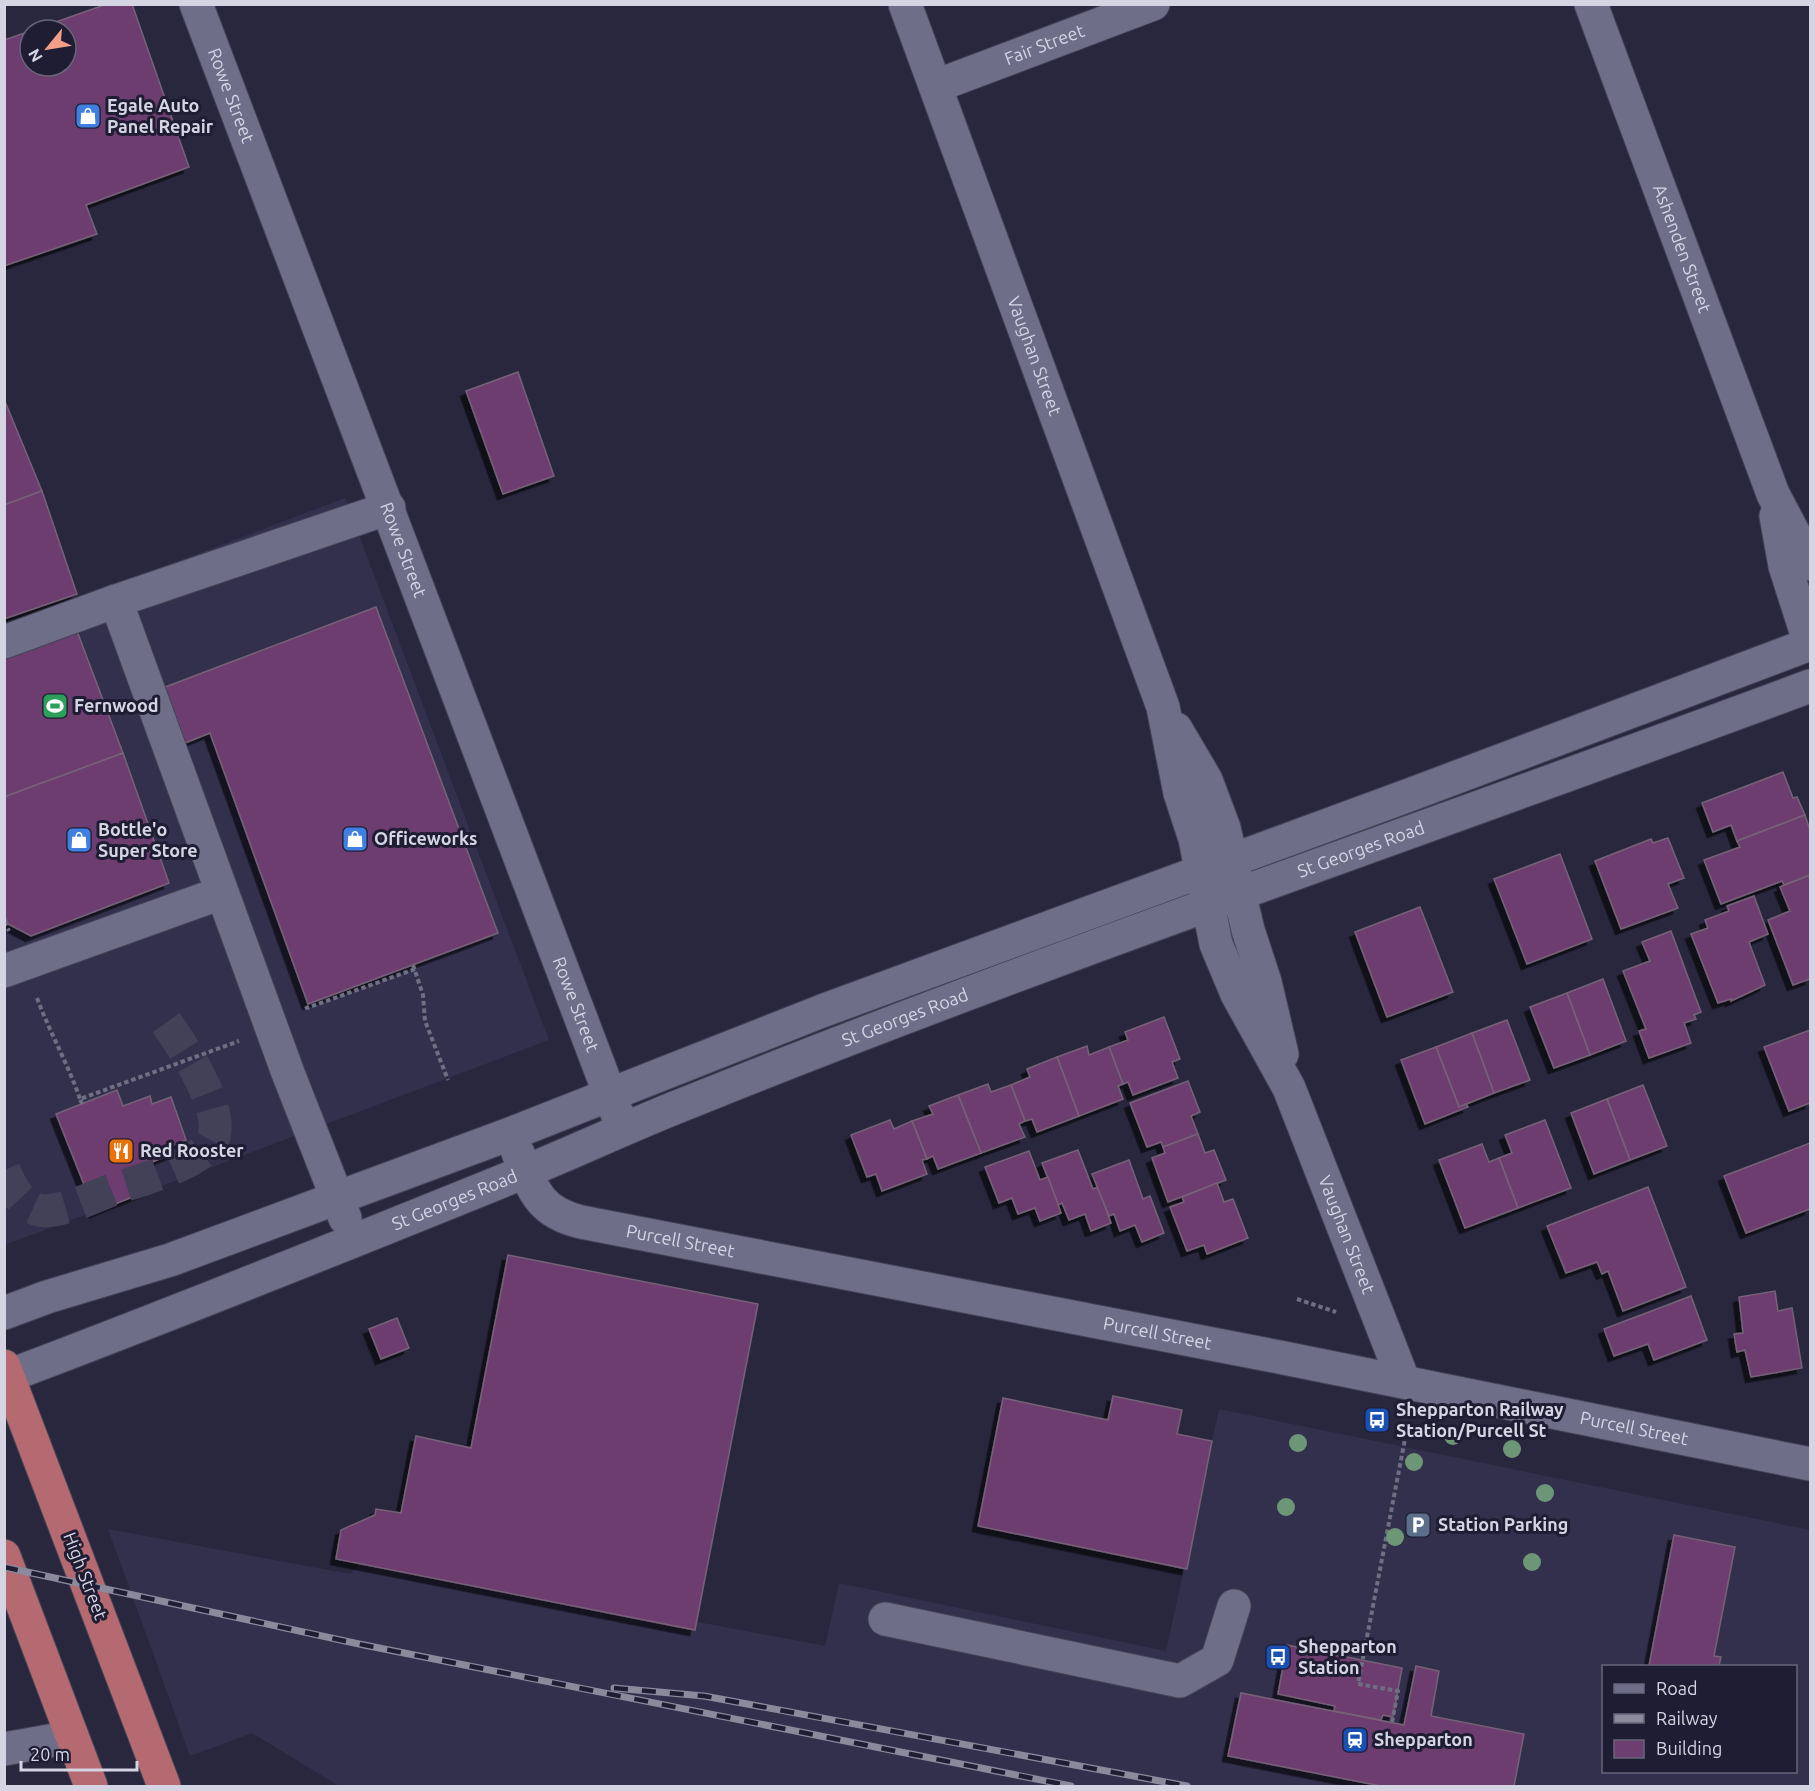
<svg xmlns="http://www.w3.org/2000/svg" width="1815" height="1791" font-family="Ubuntu,sans-serif">
<style>
.built{fill:#32304d;fill-rule:evenodd}
.building{fill:#6d3e70;stroke:#766277;stroke-width:1.5;filter:url(#shadow)}
.lines{fill:none;stroke-linecap:round;stroke-linejoin:round}
.minor-tunnel{stroke:#424157;stroke-width:33;stroke-dasharray:33 16;stroke-linecap:butt}
.minor-casing{stroke:#444356;stroke-width:35}
.highway-casing{stroke:#444356;stroke-width:35}
.path{stroke:#6f6f83;stroke-width:4;stroke-dasharray:4.5 3;stroke-linecap:butt}
.minor{stroke:#6f6e89;stroke-width:33}
.highway{stroke:#b46a70;stroke-width:33}
.rail-casing{stroke:#8a8a9c;stroke-width:7}
.rail{stroke:#1f1d33;stroke-width:4.5;stroke-dasharray:14;stroke-linecap:butt}
.tree{fill:#6d9677}
.labels{text-anchor:middle;stroke-width:6;stroke-linejoin:round;paint-order:stroke}
.street-label{font-size:18px;fill:#d4d4e3;stroke:#1f1d33}
.poi-label{font-size:18px;font-weight:bold;fill:#d4d4e3;stroke:#1f1d33;text-anchor:start}
</style>
<defs>
<filter id="shadow"><feDropShadow dx="-5.5" dy="5.5" stdDeviation="0" flood-color="#0009"/></filter>
</defs>
<rect width="100%" height="100%" fill="#28273e"/>
<g class="built">
<path d="M 345,498 L 549,1040 L 5,1245 L 5,627 Z"/>
<path d="M 1219,1409 L 1810,1530 L 1810,1786 L 339,1786 L 252,1733 L 190,1756 L 108,1529 L 350,1574 L 365,1559 L 825,1646 L 839,1583 L 1166,1651 ZM 1604,1666 L 1796,1666 L 1796,1772 L 1604,1772 Z"/>
</g>
<g class="building">
<path d="M 107,4 L 132,4 L 189,167 L 86,205 L 97,234 L 4,266 L 4,40 L 30,31 L 30,66 L 66,66 L 66,30 L 33,30 Z"/>
<path d="M 518,372 L 554,476 L 503,494 L 466,391 Z"/>
<path d="M 4,399 L 42,491 L 4,505 Z"/>
<path d="M 42,491 L 77,594 L 4,619 L 4,505 Z"/>
<path d="M 376,607 L 498,933 L 308,1004 L 210,733 L 180,745 L 160,689 Z"/>
<path d="M 77,631 L 123,753 L 4,797 L 4,659 Z"/>
<path d="M 123,753 L 169,883 L 31,936 L 8,924 L 4,914 L 4,797 Z"/>
<path d="M 1783,772 L 1793,798 L 1797,797 L 1805,815 L 1737,841 L 1731,825 L 1713,832 L 1702,803 Z"/>
<path d="M 1805,815 L 1810,830 L 1810,875 L 1784,885 L 1782,881 L 1721,904 L 1704,860 L 1740,847 L 1737,841 Z"/>
<path d="M 1668,838 L 1684,878 L 1668,884 L 1678,908 L 1621,929 L 1595,861 L 1651,839 L 1653,843 Z"/>
<path d="M 1560,854 L 1592,939 L 1527,964 L 1494,879 Z"/>
<path d="M 1810,875 L 1810,979 L 1793,985 L 1768,920 L 1790,911 L 1780,887 Z"/>
<path d="M 1754,896 L 1768,934 L 1749,942 L 1765,985 L 1731,1001 L 1731,999 L 1718,1003 L 1691,934 L 1708,928 L 1705,920 L 1729,911 L 1727,906 Z"/>
<path d="M 1420,907 L 1453,992 L 1387,1017 L 1355,932 Z"/>
<path d="M 1671,931 L 1701,1012 L 1694,1015 L 1696,1019 L 1684,1023 L 1691,1043 L 1649,1058 L 1639,1031 L 1646,1029 L 1623,971 L 1650,961 L 1642,942 Z"/>
<path d="M 1603,979 L 1626,1041 L 1590,1055 L 1567,993 Z"/>
<path d="M 1567,993 L 1590,1055 L 1554,1068 L 1530,1007 Z"/>
<path d="M 1164,1017 L 1180,1059 L 1172,1062 L 1178,1078 L 1133,1095 L 1128,1082 L 1123,1084 L 1109,1047 L 1128,1040 L 1125,1032 Z"/>
<path d="M 1507,1020 L 1530,1080 L 1494,1093 L 1472,1033 Z"/>
<path d="M 1810,1030 L 1810,1103 L 1789,1111 L 1764,1047 Z"/>
<path d="M 1472,1033 L 1494,1093 L 1459,1107 L 1436,1047 Z"/>
<path d="M 1087,1046 L 1089,1055 L 1109,1047 L 1123,1084 L 1118,1086 L 1123,1099 L 1079,1116 L 1057,1057 Z"/>
<path d="M 1436,1047 L 1459,1107 L 1466,1104 L 1468,1107 L 1425,1124 L 1401,1060 Z"/>
<path d="M 1057,1057 L 1079,1116 L 1037,1132 L 1032,1119 L 1025,1121 L 1011,1085 L 1030,1077 L 1027,1069 Z"/>
<path d="M 1188,1081 L 1200,1112 L 1191,1116 L 1198,1134 L 1163,1147 L 1161,1142 L 1147,1147 L 1130,1103 Z"/>
<path d="M 988,1084 L 991,1092 L 1011,1085 L 1025,1121 L 1019,1124 L 1025,1137 L 981,1153 L 958,1095 Z"/>
<path d="M 1643,1085 L 1667,1146 L 1630,1160 L 1607,1099 Z"/>
<path d="M 117,1090 L 123,1106 L 150,1096 L 152,1104 L 171,1097 L 186,1140 L 169,1147 L 172,1154 L 142,1166 L 150,1190 L 95,1212 L 56,1114 Z"/>
<path d="M 958,1095 L 981,1153 L 938,1169 L 933,1156 L 927,1159 L 912,1121 L 933,1114 L 929,1106 Z"/>
<path d="M 1607,1099 L 1630,1160 L 1594,1174 L 1571,1113 Z"/>
<path d="M 890,1120 L 894,1129 L 912,1121 L 927,1159 L 922,1160 L 927,1174 L 882,1191 L 876,1174 L 867,1177 L 851,1135 Z"/>
<path d="M 1545,1120 L 1571,1188 L 1518,1208 L 1499,1158 L 1512,1153 L 1505,1135 Z"/>
<path d="M 1198,1134 L 1205,1153 L 1214,1150 L 1226,1180 L 1168,1202 L 1152,1158 L 1165,1153 L 1163,1147 Z"/>
<path d="M 1810,1143 L 1810,1209 L 1746,1233 L 1724,1176 Z"/>
<path d="M 1482,1144 L 1489,1162 L 1499,1158 L 1518,1208 L 1465,1228 L 1439,1160 Z"/>
<path d="M 1078,1150 L 1093,1189 L 1098,1187 L 1111,1223 L 1091,1231 L 1085,1214 L 1069,1220 L 1062,1203 L 1058,1205 L 1042,1163 Z"/>
<path d="M 1029,1151 L 1040,1180 L 1048,1177 L 1061,1213 L 1040,1221 L 1035,1208 L 1018,1214 L 1012,1198 L 999,1203 L 985,1167 Z"/>
<path d="M 1129,1160 L 1143,1199 L 1150,1196 L 1164,1233 L 1142,1242 L 1135,1225 L 1120,1231 L 1114,1214 L 1109,1216 L 1092,1174 Z"/>
<path d="M 1217,1183 L 1224,1202 L 1233,1199 L 1248,1238 L 1207,1254 L 1204,1245 L 1187,1251 L 1170,1207 L 1184,1202 L 1182,1197 Z"/>
<path d="M 1648,1187 L 1686,1287 L 1623,1311 L 1608,1271 L 1602,1274 L 1597,1262 L 1566,1273 L 1547,1226 Z"/>
<path d="M 508,1255 L 758,1304 L 695,1630 L 336,1559 L 341,1530 L 375,1515 L 376,1509 L 401,1513 L 416,1436 L 471,1448 Z"/>
<path d="M 1775,1291 L 1778,1311 L 1792,1308 L 1802,1368 L 1751,1377 L 1745,1350 L 1737,1352 L 1734,1334 L 1743,1333 L 1739,1297 Z"/>
<path d="M 1691,1296 L 1707,1340 L 1654,1360 L 1648,1344 L 1614,1356 L 1604,1329 Z"/>
<path d="M 397,1318 L 409,1348 L 381,1359 L 369,1329 Z"/>
<path d="M 1113,1396 L 1182,1410 L 1177,1434 L 1212,1441 L 1187,1569 L 978,1526 L 1003,1398 L 1108,1420 Z"/>
<path d="M 1674,1535 L 1735,1547 L 1714,1656 L 1721,1657 L 1719,1666 L 1649,1666 Z"/>
<path d="M 1287,1645 L 1402,1668 L 1393,1717 L 1383,1715 L 1381,1720 L 1334,1711 L 1335,1706 L 1278,1694 Z"/>
<path d="M 1416,1666 L 1439,1671 L 1431,1716 L 1524,1734 L 1514,1786 L 1381,1786 L 1228,1756 L 1241,1693 L 1404,1725 Z"/>
</g>
<g class="lines">
<path class="minor-tunnel" d="M 4,1170 C 11,1187 20,1205 39,1210 C 58,1215 97,1195 117,1188 C 141,1180 203,1163 213,1139 C 226,1108 178,1039 161,1015"/>
<g class="minor-casing">
<g id="minor">
<path id="s1" d="M 196,4 L 618,1116"/>
<path id="s2" d="M 905,4 L 1163,707 L 1180,793 L 1195,839 L 1216,944 L 1237,994 L 1289,1088 L 1404,1382"/>
<path id="s3" d="M 1591,4 L 1773,494 L 1810,564"/>
<path id="s4" d="M 936,86 L 1153,4"/>
<path d="M 1776,516 L 1785,566 L 1810,644"/>
<path d="M 116,601 L 288,1073 L 345,1218"/>
<path d="M 4,642 L 116,601 L 389,508"/>
<path d="M 1176,729 L 1206,780 L 1224,828 L 1248,930 L 1265,982 L 1282,1054"/>
<path d="M 4,971 L 221,893"/>
<path id="s5" d="M 518,1153 C 533,1190 539,1212 581,1222 L 1279,1357 L 1810,1464"/>
<path d="M 4,1313 L 47,1297 L 170,1260 L 337,1198 L 510,1134 L 822,1011 L 1412,794 L 1810,644"/>
<path id="s6" d="M 8,1376 C 181,1311 352,1242 522,1173 C 579,1150 635,1123 692,1101 C 1061,952 1438,825 1810,686"/>
<path d="M 885,1619 L 1180,1681 L 1217,1660 L 1234,1606"/>
<path d="M 4,1749 L 72,1737"/>
</g>
</g>
<g class="highway-casing">
<g id="highway">
<path d="M 4,1366 L 164,1786"/>
<path d="M 4,1556 L 91,1786"/>
</g>
</g>
<g class="path">
<path d="M 4,922 L 9,931"/>
<path d="M 413,965 L 423,995 L 425,1021 L 448,1080"/>
<path d="M 37,998 C 50,1033 68,1064 80,1099"/>
<path d="M 306,1006 L 307,1008 L 415,969"/>
<path d="M 82,1104 L 80,1099 L 239,1041"/>
<path d="M 1297,1299 L 1336,1312"/>
<path d="M 1392,1722 L 1398,1691 L 1358,1684 L 1405,1439"/>
</g>
<use href="#minor" class="minor"/>
<use href="#highway" class="highway"/>
<g class="rail-casing">
<g id="rail">
<path d="M 4,1567 L 359,1644 L 1071,1786"/>
<path d="M 614,1688 L 704,1696 L 1187,1786"/>
</g>
</g>
<use href="#rail" class="rail"/>
</g>
<g class="tree">
<circle cx="1453" cy="1436" r="9"/>
<circle cx="1298" cy="1443" r="9"/>
<circle cx="1512" cy="1449" r="9"/>
<circle cx="1414" cy="1462" r="9"/>
<circle cx="1545" cy="1493" r="9"/>
<circle cx="1286" cy="1507" r="9"/>
<circle cx="1395" cy="1537" r="9"/>
<circle cx="1532" cy="1562" r="9"/>
</g>
<defs>
<g id="shop-square" transform="scale(1.35)"><rect x="-9" y="-9" width="18" height="18" rx="4" fill="#3f7fe0" stroke="#1f1d33"/><path d="M-5-2.5h2.3a2.7 3.5 0 0 1 5.4 0H5L5.5 6h-11ZM-1.5-2.5h3a1.5 2.3 0 0 0-3 0Z" fill="#fff"/></g>
<g id="stadium-square" transform="scale(1.35)"><rect x="-9" y="-9" width="18" height="18" rx="4" fill="#2e9e5b" stroke="#1f1d33"/><path d="M0-5a6.5 5 0 1 0 0 10a6.5 5 0 1 0 0-10ZM-3.5-1.8h7v3.6h-7Z" fill="#fff"/></g>
<g id="restaurant-square" transform="scale(1.35)"><rect x="-9" y="-9" width="18" height="18" rx="4" fill="#e8710a" stroke="#1f1d33"/><path d="M-5-6h1v4h1v-4h1v4h1v-4h1v5L-1.5 .5V6h-2V.5L-5-1ZM5-6V6H3V1.5H1.5Q1.5-4 5-6Z" fill="#fff"/></g>
<g id="bus-square" transform="scale(1.35)"><rect x="-9" y="-9" width="18" height="18" rx="4" fill="#1a4fb4" stroke="#1f1d33"/><path d="M-5-6H5V4H4V6H2V4H-2V6H-4V4H-5ZM-3.5-4V0h7V-4ZM-3.5 1.2v1.5H-2V1.2ZM2 1.2v1.5H3.5V1.2Z" fill="#fff"/></g>
<g id="parking-square" transform="scale(1.35)"><rect x="-9" y="-9" width="18" height="18" rx="4" fill="#5c6f8a" stroke="#1f1d33"/><path d="M-3.5-5.5H1a3.5 3.5 0 0 1 0 7H-1V5.5H-3.5ZM-1-3.4V-.6H.8a1.4 1.4 0 0 0 0-2.8Z" fill="#fff"/></g>
<g id="station-square" transform="scale(1.35)"><rect x="-9" y="-9" width="18" height="18" rx="4" fill="#1a4fb4" stroke="#1f1d33"/><path d="M-3-6H3Q5-6 5-4V2Q5 4 3 4L4.5 6H3L1.5 4h-3L-3 6H-4.5L-3 4Q-5 4-5 2V-4Q-5-6-3-6ZM-3.5-4v3h7v-3ZM-3.5 1v1.5H-2V1ZM2 1v1.5H3.5V1Z" fill="#fff"/></g>
</defs>
<g fill-rule="evenodd">
<use href="#shop-square" x="88" y="116"/>
<use href="#stadium-square" x="55" y="706"/>
<use href="#shop-square" x="355" y="839"/>
<use href="#shop-square" x="79" y="840"/>
<use href="#restaurant-square" x="121" y="1151"/>
<use href="#bus-square" x="1377" y="1420"/>
<use href="#parking-square" x="1418" y="1525"/>
<use href="#bus-square" x="1278" y="1657"/>
<use href="#station-square" x="1355" y="1740"/>
</g>
<g class="labels">
<g class="street-label">
<text dy="6" stroke="none"><textPath href="#s4" startOffset="116">Fair Street</textPath></text>
<text dy="6" stroke="none"><textPath href="#s1" startOffset="98">Rowe Street</textPath></text>
<text dy="6" stroke="none"><textPath href="#s3" startOffset="261">Ashenden Street</textPath></text>
<text dy="6" stroke="none"><textPath href="#s2" startOffset="375">Vaughan Street</textPath></text>
<text dy="6" stroke="none"><textPath href="#s1" startOffset="584">Rowe Street</textPath></text>
<text dy="6" stroke="none"><textPath href="#s6" startOffset="1452">St Georges Road</textPath></text>
<text dy="6" stroke="none"><textPath href="#s1" startOffset="1070">Rowe Street</textPath></text>
<text dy="6" stroke="none"><textPath href="#s6" startOffset="966">St Georges Road</textPath></text>
<text dy="6" stroke="none"><textPath href="#s6" startOffset="480">St Georges Road</textPath></text>
<text dy="6" stroke="none"><textPath href="#s2" startOffset="1311">Vaughan Street</textPath></text>
<text dy="6" stroke="none"><textPath href="#s5" startOffset="200">Purcell Street</textPath></text>
<text dy="6" stroke="none"><textPath href="#s5" startOffset="686">Purcell Street</textPath></text>
<text dy="6" stroke="none"><textPath href="#s5" startOffset="1172">Purcell Street</textPath></text>
<text transform="translate(85 1576) rotate(69)" y="6">High Street</text>
</g>
<g class="poi-label">
<text x="107" y="112">Egale Auto<tspan x="107" dy="21">Panel Repair</tspan></text>
<text x="74" y="712">Fernwood</text>
<text x="98" y="836">Bottle'o<tspan x="98" dy="21">Super Store</tspan></text>
<text x="374" y="845">Officeworks</text>
<text x="140" y="1157">Red Rooster</text>
<text x="1396" y="1416">Shepparton Railway<tspan x="1396" dy="21">Station/Purcell St</tspan></text>
<text x="1438" y="1531">Station Parking</text>
<text x="1298" y="1653">Shepparton<tspan x="1298" dy="21">Station</tspan></text>
<text x="1374" y="1746">Shepparton</text>
</g>
</g>
<rect width="1815" height="1791" fill="none" stroke="#d4d4e3" stroke-width="12"/>
<rect x="1602" y="1665" width="195" height="108" fill="#1f1d33" stroke="#676679" stroke-width="1.5"/>
<rect x="1614" y="1684" width="30" height="9" fill="#6f6e89" stroke="#676679" stroke-width="1.5"/>
<text x="1656" y="1695" font-size="18" fill="#d4d4e3">Road</text>
<rect x="1614" y="1714" width="30" height="9" fill="#8a8a9c" stroke="#676679" stroke-width="1.5"/>
<text x="1656" y="1725" font-size="18" fill="#d4d4e3">Railway</text>
<rect x="1614" y="1740" width="30" height="18" fill="#6d3e70" stroke="#676679" stroke-width="1.5"/>
<text x="1656" y="1755" font-size="18" fill="#d4d4e3">Building</text>
<g transform="translate(48 48) rotate(240)"><circle r="28" fill="#1f1d33" stroke="#676679" stroke-width="1.5"/>
<path d="M0-4.5L10 22L0 15L-10 22Z" fill="#f49e89"/>
<text y="-9" font-size="16" font-weight="bold" text-anchor="middle" fill="#d4d4e3">N</text>
</g>
<path d="M21 1761v9h116v-9" fill="none" stroke="#d4d4e3" stroke-width="3"/>
<text x="30" y="1761" font-size="18" fill="#d4d4e3" stroke="#1f1d33" stroke-width="4.5" paint-order="stroke">20 m</text>
</svg>
